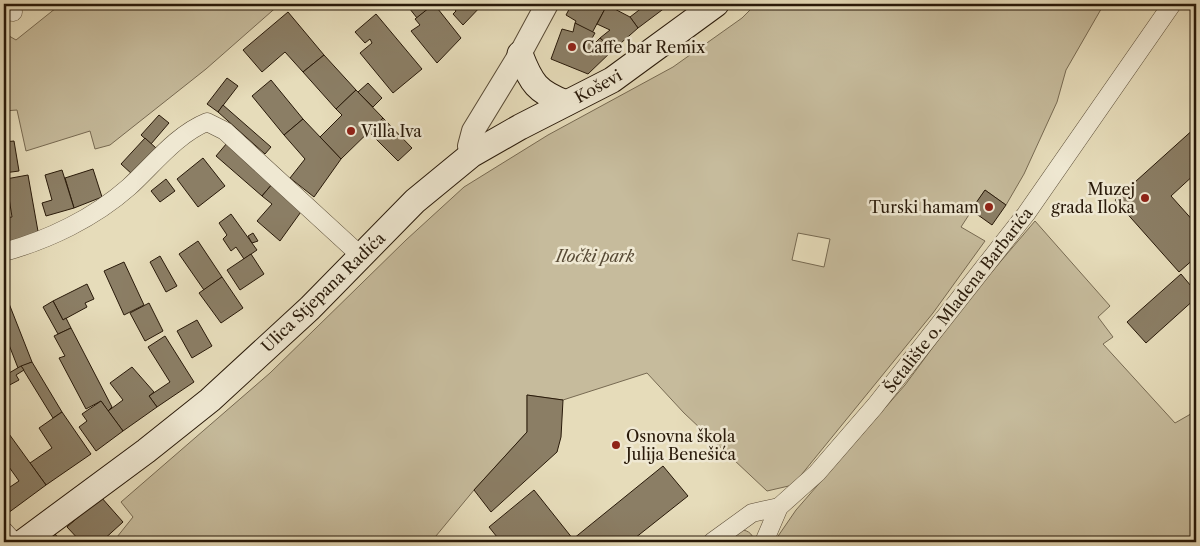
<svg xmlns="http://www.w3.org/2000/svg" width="1200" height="546" font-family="'Libre Caslon Text',serif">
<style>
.green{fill:#c6bb9c;stroke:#776a52;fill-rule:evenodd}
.building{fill:#8b7e65;stroke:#281909}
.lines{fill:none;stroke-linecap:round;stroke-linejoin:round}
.minor-casing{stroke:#584a35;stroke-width:19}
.tertiary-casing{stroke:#584a35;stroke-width:24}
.secondary-casing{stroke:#281909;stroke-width:27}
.minor{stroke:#efe8d2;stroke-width:18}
.tertiary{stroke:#efe8d2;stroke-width:22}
.secondary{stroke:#efe8d2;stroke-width:25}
.poi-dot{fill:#8f2418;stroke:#efe8d2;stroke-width:2}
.labels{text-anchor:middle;stroke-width:5;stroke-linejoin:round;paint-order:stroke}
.poi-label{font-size:16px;fill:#281909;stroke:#efe8d2;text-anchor:start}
.street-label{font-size:16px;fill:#281909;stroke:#efe8d2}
.park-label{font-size:16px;font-style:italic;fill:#574a35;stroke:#efe8d2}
</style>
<rect width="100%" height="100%" fill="#e6dcba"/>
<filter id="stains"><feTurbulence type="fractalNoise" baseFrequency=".004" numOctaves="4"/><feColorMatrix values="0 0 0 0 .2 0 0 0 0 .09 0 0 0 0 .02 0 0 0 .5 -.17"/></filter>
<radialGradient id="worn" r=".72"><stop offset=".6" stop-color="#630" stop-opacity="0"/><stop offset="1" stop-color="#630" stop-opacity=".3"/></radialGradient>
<g class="green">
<path d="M 61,4 L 280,4 L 206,69 L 110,145 L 95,149 L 90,131 L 26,151 L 17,110 L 4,111 L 4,33 L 16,40 Z"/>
<path d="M 756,4 L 1104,4 L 1066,70 L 1057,102 L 1024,174 L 1006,205 L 985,190 L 961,227 L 985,241 L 933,313 L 793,485 L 767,491 L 684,413 L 647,373 L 563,400 L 527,395 L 527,432 L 474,490 L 431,542 L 113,542 L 133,517 L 121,502 L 270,373 L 406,240 L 464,187 L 548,135 L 673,67 L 742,18 ZM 798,233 L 830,239 L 824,267 L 792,260 Z"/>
<path d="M 1035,221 L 1110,306 L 1098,317 L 1113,337 L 1103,344 L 1175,423 L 1196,411 L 1196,542 L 774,542 L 796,510 L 905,385 L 967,301 Z"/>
<path d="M 738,529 C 746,530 753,532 754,542 L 721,542 Z"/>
</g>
<g class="building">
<path d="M 406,4 L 434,4 L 417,18 Z"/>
<path d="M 434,4 L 461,38 L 437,63 L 411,31 L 420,25 L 415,19 Z"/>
<path d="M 451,4 L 483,4 L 463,25 L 453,14 L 456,11 Z"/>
<path d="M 572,4 L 607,5 L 592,33 L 575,23 L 576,21 L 566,15 Z"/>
<path d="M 647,4 L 670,4 L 638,28 L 630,17 Z"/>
<path d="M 607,5 L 630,17 L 638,28 L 613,50 L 600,38 L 610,30 L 597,24 Z"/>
<path d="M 288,12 L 324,55 L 303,72 L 285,52 L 262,72 L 243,50 Z"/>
<path d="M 376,14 L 422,69 L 393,93 L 360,53 L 372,43 L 370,39 L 365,43 L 355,32 Z"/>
<path d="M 575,23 L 595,33 L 591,40 L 596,42 L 600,38 L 613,50 L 588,74 L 551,59 L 562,29 L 573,32 Z"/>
<path d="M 324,55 L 356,90 L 336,109 L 303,72 Z"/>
<path d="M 227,78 L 238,86 L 218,112 L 207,104 Z"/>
<path d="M 271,80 L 303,119 L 284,135 L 252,96 Z"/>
<path d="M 368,83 L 382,98 L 373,107 L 358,92 Z"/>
<path d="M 356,90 L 383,118 L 341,159 L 320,137 L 342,115 L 336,109 Z"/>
<path d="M 223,105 L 271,147 L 265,154 L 218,112 Z"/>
<path d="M 159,115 L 169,123 L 151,144 L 141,135 Z"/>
<path d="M 383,118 L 412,148 L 398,161 L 369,132 Z"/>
<path d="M 303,119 L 341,159 L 314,197 L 290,178 L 305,159 L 284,135 Z"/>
<path d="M 1196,127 L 1196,173 L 1171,196 L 1196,224 L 1196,257 L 1179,272 L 1115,200 Z"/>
<path d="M 145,138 L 156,148 L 133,175 L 121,164 Z"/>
<path d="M 14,141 L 19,171 L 4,173 L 4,142 Z"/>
<path d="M 227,143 L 273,183 L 262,196 L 216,156 Z"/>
<path d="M 203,158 L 225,186 L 198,207 L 177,179 Z"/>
<path d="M 93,169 L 102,197 L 74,208 L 65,178 Z"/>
<path d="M 62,170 L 74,208 L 46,216 L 42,203 L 52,200 L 45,175 Z"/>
<path d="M 28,175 L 39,237 L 8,242 L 4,218 L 12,217 L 6,179 Z"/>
<path d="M 166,179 L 175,191 L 160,202 L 151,191 Z"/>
<path d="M 273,183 L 303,209 L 280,241 L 257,221 L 272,204 L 262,196 Z"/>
<path d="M 985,190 L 1006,205 L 992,225 L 971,210 Z"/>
<path d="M 231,214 L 257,250 L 244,259 L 236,247 L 231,251 L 223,239 L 227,235 L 219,223 Z"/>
<path d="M 253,233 L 258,241 L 252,243 L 248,236 Z"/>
<path d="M 198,241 L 222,277 L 204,290 L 179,254 Z"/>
<path d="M 251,254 L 264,274 L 240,290 L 227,270 Z"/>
<path d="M 160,256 L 177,286 L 166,292 L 150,262 Z"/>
<path d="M 124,262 L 144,305 L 124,315 L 104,271 Z"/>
<path d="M 1181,274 L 1196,292 L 1196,298 L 1146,343 L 1127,322 Z"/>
<path d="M 222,277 L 243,308 L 221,323 L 199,293 Z"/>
<path d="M 87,284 L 94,299 L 85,303 L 87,307 L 63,320 L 53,301 Z"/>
<path d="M 8,301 L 32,362 L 18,368 L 4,332 L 4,303 Z"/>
<path d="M 53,301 L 63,320 L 66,318 L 71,328 L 58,334 L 43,307 Z"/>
<path d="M 149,303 L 163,331 L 145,341 L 130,313 Z"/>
<path d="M 197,320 L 212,346 L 192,358 L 177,331 Z"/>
<path d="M 71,328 L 112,407 L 108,411 L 101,401 L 86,409 L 59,358 L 65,356 L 54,336 Z"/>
<path d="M 165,336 L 194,382 L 157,407 L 149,396 L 170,382 L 148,347 Z"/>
<path d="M 32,362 L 62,412 L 53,418 L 21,366 Z"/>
<path d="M 21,366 L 24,370 L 16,375 L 19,380 L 4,388 L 4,376 Z"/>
<path d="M 132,367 L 154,392 L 149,396 L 157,407 L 123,431 L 108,411 L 123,400 L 110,383 Z"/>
<path d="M 527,395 L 563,400 L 561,437 L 557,452 L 491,512 L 474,490 L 527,432 Z"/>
<path d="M 101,401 L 123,431 L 96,451 L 79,427 L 87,421 L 82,414 Z"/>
<path d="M 62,412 L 91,454 L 46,485 L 30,463 L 52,448 L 39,428 Z"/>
<path d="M 4,427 L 46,485 L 4,516 L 4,481 L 10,487 L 19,481 L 4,460 Z"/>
<path d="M 663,466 L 688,496 L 630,542 L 575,542 L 573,539 Z"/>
<path d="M 534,490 L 573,539 L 575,542 L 501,542 L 489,527 Z"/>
<path d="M 101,497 L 123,522 L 101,542 L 81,542 L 67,527 Z"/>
<path d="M 53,531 L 61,542 L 38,542 Z"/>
</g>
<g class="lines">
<g class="minor-casing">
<g id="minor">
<path d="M 4,6 L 13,12"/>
<path d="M 4,252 C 48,240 94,218 129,187 C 153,165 177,134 207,122 L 225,131 L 361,256"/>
<path d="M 4,531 L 14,542"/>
<path d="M 712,542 L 752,513 L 779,507"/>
<path d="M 764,542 L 779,507 L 817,473 L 875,406 L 1026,214 L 1172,4"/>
</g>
</g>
<g class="tertiary-casing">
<path id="tertiary" d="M 471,155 L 469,146 L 473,131 L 520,54 L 547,4"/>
</g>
<g class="secondary-casing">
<g id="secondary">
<path d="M 520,54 C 531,83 537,92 566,103"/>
<path d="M 23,542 L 146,451 L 210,400 L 310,308 L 415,201 L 471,155 L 520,127 L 612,80 L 716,4"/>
</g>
</g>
<use href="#minor" class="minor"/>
<use href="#tertiary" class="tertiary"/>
<use href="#secondary" class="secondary"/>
</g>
<g class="poi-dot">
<circle cx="572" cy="47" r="5"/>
<circle cx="351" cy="131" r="5"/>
<circle cx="1145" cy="198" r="5"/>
<circle cx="989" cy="207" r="5"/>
<circle cx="616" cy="445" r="5"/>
</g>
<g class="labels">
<g class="poi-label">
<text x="582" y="53">Caffe bar Remix</text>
<text x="361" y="137">Villa Iva</text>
<text x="1135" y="195" text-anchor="end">Muzej<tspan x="1135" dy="18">grada Iloka</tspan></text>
<text x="979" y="213" text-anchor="end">Turski hamam</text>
<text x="626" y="442">Osnovna škola<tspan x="626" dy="18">Julija Benešića</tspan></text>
</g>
<g class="street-label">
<text transform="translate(598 86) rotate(-29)" y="6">Koševi</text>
<text transform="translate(323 292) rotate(-44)" y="6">Ulica Stjepana Radića</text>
<text transform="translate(958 300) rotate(-52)" y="6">Šetalište o. Mladena Barbarića</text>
</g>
<g class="park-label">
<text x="595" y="262">Iločki park</text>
</g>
</g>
<rect width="1200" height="546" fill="none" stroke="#e6dcba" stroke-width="20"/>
<rect x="5" y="5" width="1190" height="536" fill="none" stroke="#281909" stroke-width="2.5"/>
<rect x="10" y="10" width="1180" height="526" fill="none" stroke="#281909"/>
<rect width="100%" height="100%" filter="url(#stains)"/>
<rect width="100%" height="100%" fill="url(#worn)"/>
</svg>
